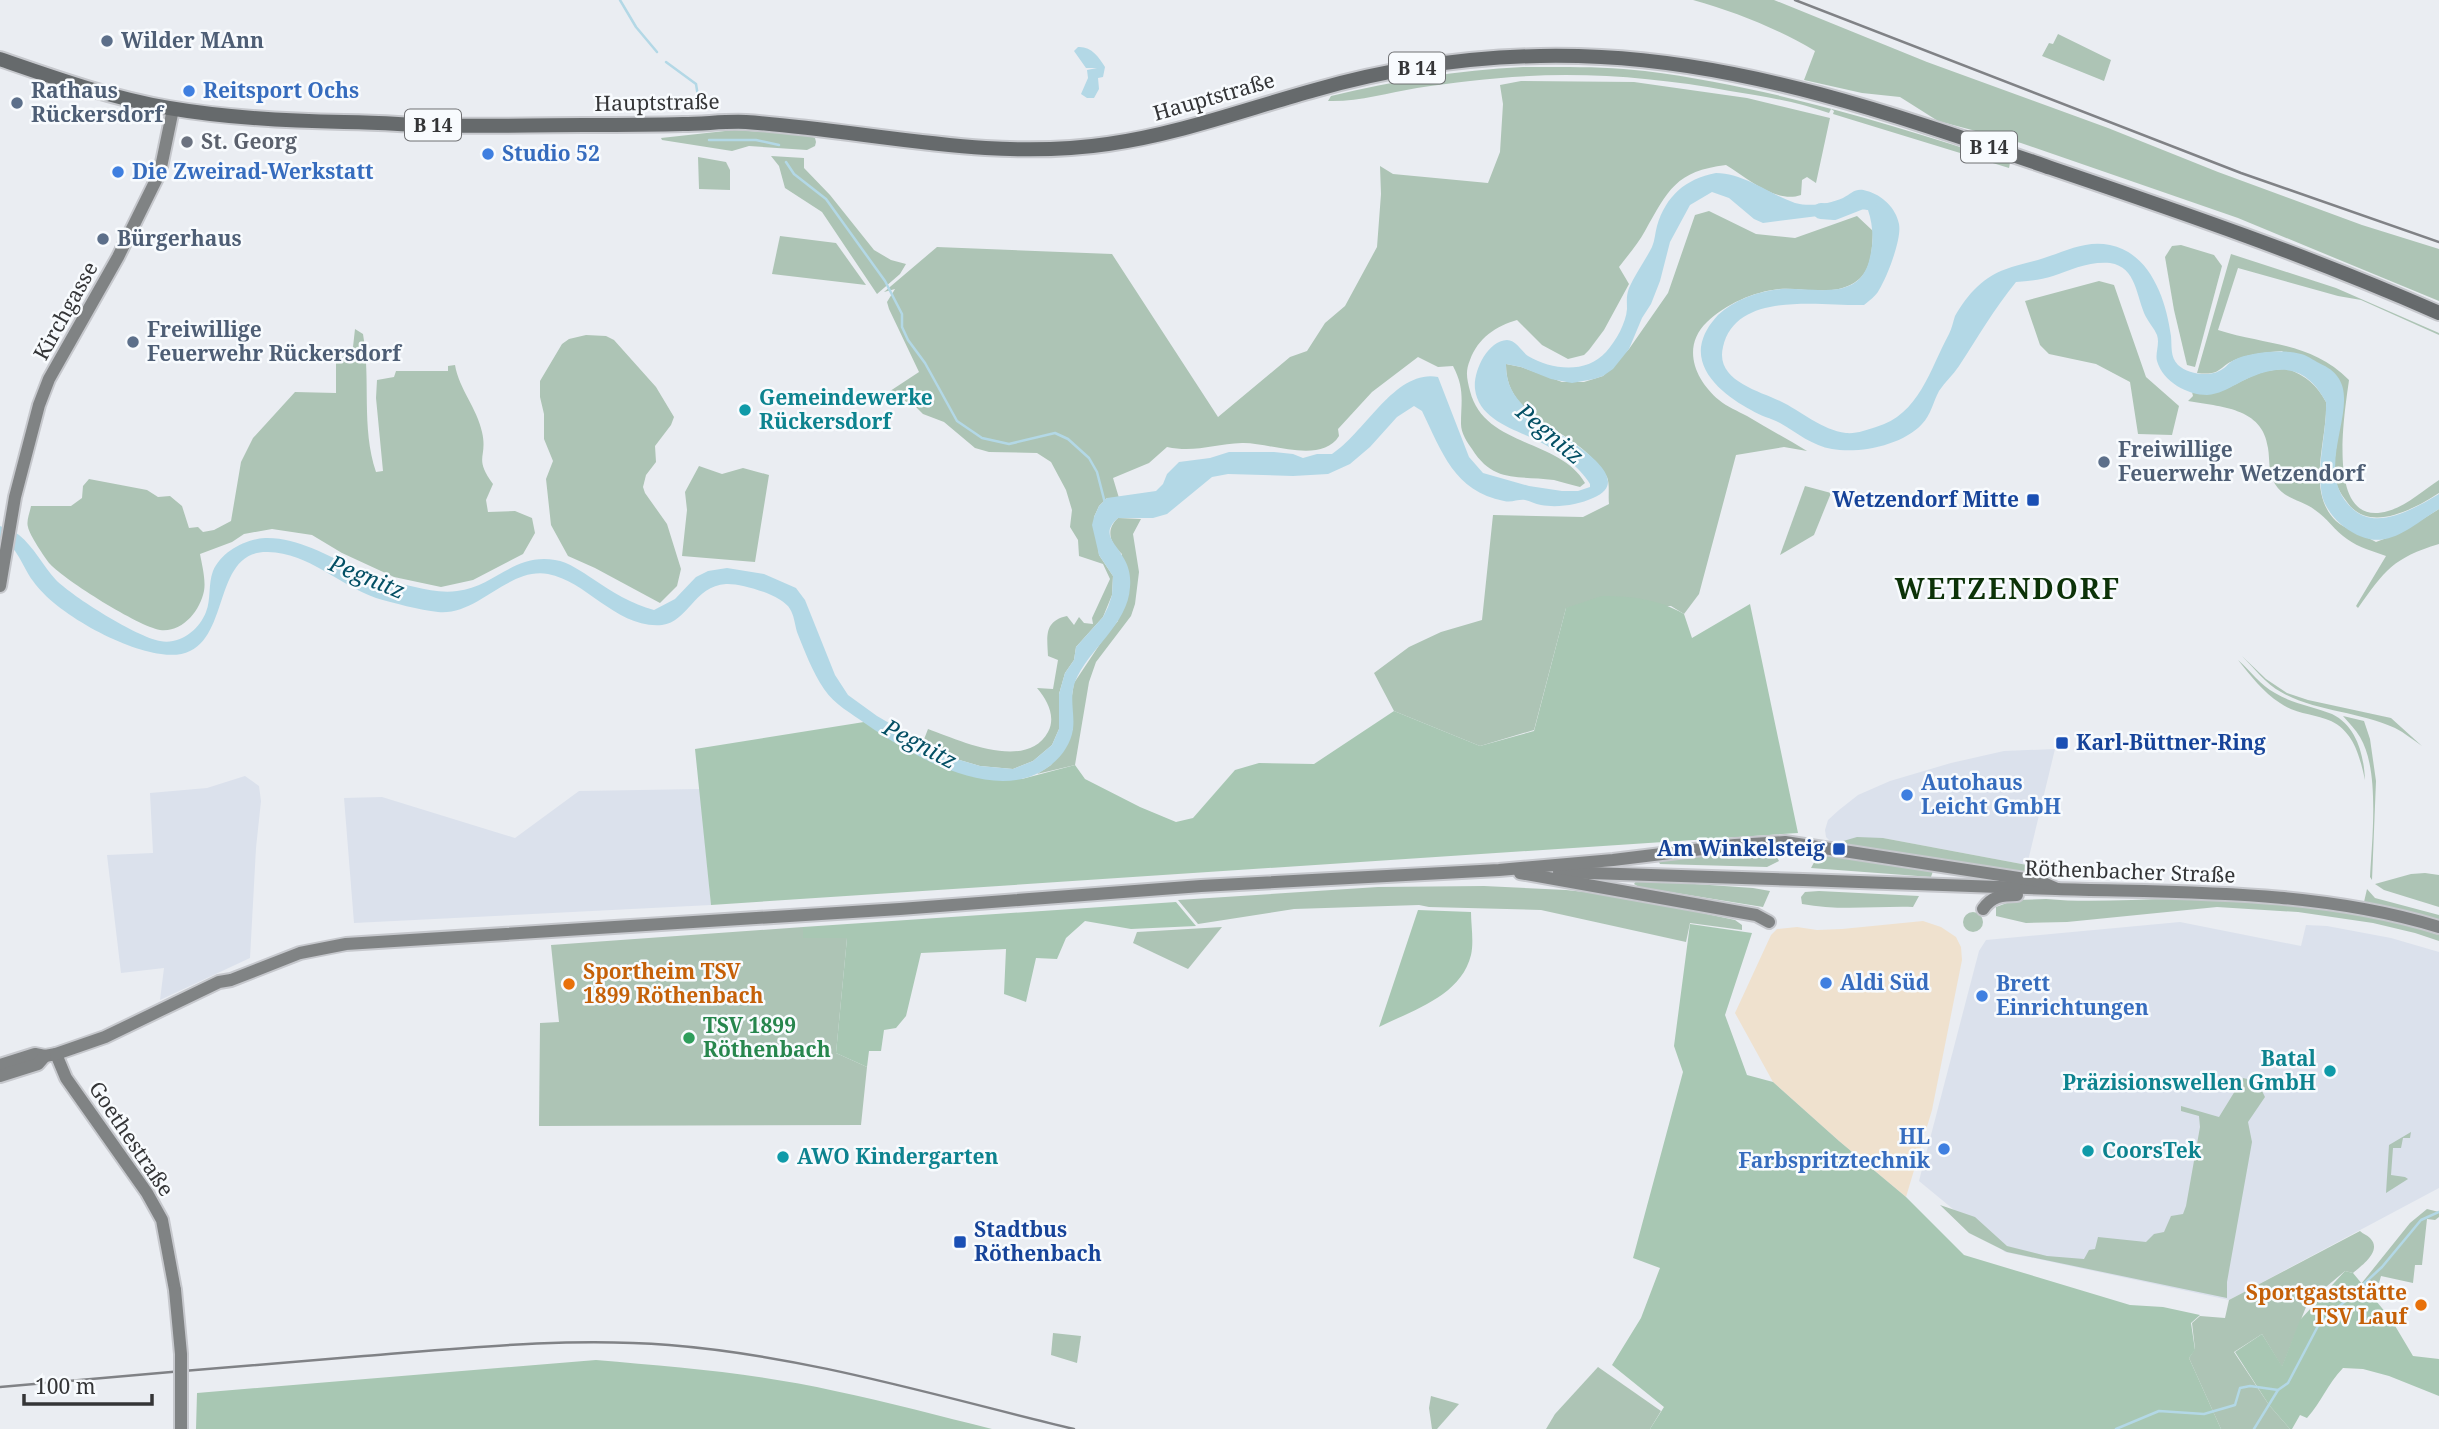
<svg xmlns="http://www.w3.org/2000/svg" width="2439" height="1429" font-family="'Noto Serif',serif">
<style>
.commercial{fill:#efe1ce}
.built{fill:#dbe1ec}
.green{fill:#adc4b5}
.forest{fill:#a8c7b3}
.water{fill:#b3d8e6}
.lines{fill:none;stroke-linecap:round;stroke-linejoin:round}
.stream{stroke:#b3d8e6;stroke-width:2.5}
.river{stroke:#b3d8e6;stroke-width:16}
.secondary-casing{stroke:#c6c8cd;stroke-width:16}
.primary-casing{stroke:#c6c8cd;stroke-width:18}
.secondary{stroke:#808384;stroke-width:12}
.primary{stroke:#666a6c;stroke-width:14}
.rail{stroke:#808286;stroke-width:2.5}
.secondary-bridge-casing{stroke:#c6c8cd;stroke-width:16;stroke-linecap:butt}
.secondary-bridge{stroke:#808384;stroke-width:12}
.service-dot{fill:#5c6f8a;stroke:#f8fbfe;stroke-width:2.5}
.shop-dot{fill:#3f7fe0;stroke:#f8fbfe;stroke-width:2.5}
.worship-dot{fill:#6b7280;stroke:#f8fbfe;stroke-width:2.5}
.culture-dot{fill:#0f9aa8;stroke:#f8fbfe;stroke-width:2.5}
.transit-dot{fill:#1a4fb4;stroke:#f8fbfe;stroke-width:2.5}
.food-dot{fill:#e8710a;stroke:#f8fbfe;stroke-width:2.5}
.leisure-dot{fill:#2e9e5b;stroke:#f8fbfe;stroke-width:2.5}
.labels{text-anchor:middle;stroke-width:5;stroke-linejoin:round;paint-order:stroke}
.shield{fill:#f8fbfe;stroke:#6f7073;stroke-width:2}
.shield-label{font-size:19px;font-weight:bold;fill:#343537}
.service-label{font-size:21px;font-weight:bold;fill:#4e5e75;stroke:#f8fbfe;text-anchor:start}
.shop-label{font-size:21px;font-weight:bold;fill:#366cbe;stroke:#f8fbfe;text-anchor:start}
.street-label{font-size:21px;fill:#343537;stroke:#f8fbfe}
.worship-label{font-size:21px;font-weight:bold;fill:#5b616d;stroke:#f8fbfe;text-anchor:start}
.culture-label{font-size:21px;font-weight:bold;fill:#0d838f;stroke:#f8fbfe;text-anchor:start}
.transit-label{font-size:21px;font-weight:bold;fill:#164399;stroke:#f8fbfe;text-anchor:end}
.food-label{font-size:21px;font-weight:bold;fill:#c56008;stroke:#f8fbfe;text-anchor:start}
.leisure-label{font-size:21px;font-weight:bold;fill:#27864d;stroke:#f8fbfe;text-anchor:start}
.water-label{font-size:23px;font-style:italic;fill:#034f64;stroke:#f8fbfe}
.district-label{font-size:28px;font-weight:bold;letter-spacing:2px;fill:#0c3208;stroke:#f8fbfe}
</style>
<rect width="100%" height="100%" fill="#eaedf2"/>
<path class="commercial" d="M 1923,921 L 1941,927 L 1956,937 L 1961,947 L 1962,960 L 1932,1110 L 1906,1197 L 1839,1141 L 1773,1082 L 1735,1013 L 1771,935 L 1777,929 L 1797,927 L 1817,930 L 1842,929 Z"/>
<g class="built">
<path d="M 2055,749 L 2027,865 L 1883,838 L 1833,844 L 1826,837 L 1825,830 L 1828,820 L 1839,810 L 1858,795 L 1890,781 L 1951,763 L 2004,751 Z"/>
<path d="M 245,776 L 259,786 L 261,801 L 256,848 L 250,958 L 160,1000 L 164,968 L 121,973 L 107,855 L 153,853 L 150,793 L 207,788 Z"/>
<path d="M 700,789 L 711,905 L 354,923 L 344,798 L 382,797 L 515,838 L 579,791 Z"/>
<path d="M 2180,922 L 2301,946 L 2306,925 L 2327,926 L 2391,938 L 2439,952 L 2439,1188 L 2229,1300 L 2005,1252 L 1919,1181 L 1979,951 L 1986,940 Z"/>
</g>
<g class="green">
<path d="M 1693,0 L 1774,0 L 1927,62 L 2108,128 L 2218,172 L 2362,225 L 2439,249 L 2439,301 L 2238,218 L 2021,143 L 1938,121 L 1900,97 L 1862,93 L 1804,80 L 1815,51 C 1776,28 1736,12 1693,0 Z"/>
<path d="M 2058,34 L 2111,60 L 2104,81 L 2042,56 L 2049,43 L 2053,44 Z"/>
<path d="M 1523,67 C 1564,67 1605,66 1645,71 C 1771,87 1890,124 2010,163 L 2009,168 L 1833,114 L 1834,111 L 1831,109 L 1829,113 C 1798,102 1763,96 1730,91 C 1642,75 1560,70 1470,81 C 1453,83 1435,85 1417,88 C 1387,93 1358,102 1328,101 L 1331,96 C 1394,81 1458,70 1523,67 Z"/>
<path d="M 1521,81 L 1634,82 L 1747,98 L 1830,118 L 1816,183 L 1807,177 L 1802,180 L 1801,195 C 1776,204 1747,178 1726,165 C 1676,171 1668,190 1645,231 C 1638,244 1628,255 1619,267 L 1629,284 L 1604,330 L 1589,350 L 1584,355 L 1568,359 L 1542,345 L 1517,320 C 1496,326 1478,338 1470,360 C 1465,372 1467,379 1470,391 C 1484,447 1560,439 1585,483 L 1580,487 C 1571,485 1562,482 1554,480 C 1518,475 1494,484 1472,449 C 1467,442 1461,433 1461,424 C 1461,401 1465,389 1453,366 L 1438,367 L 1418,357 L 1372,392 L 1338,429 L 1339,436 C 1321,465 1269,442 1242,443 C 1214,444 1195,453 1167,447 L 1149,463 L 1113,478 L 1119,498 L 1107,498 L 1099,506 L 1094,517 L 1099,555 L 1113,576 L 1112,595 L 1103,617 L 1076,647 L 1074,660 L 1065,673 L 1059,694 L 1059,729 L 1052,745 L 1033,761 L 1013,769 L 980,766 L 946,756 L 923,742 L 928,729 C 959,740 1026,772 1048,732 C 1056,717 1048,701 1037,688 L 1053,689 L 1058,660 L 1048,656 C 1047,636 1044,621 1067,616 L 1074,625 L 1079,617 L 1084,623 L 1093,624 L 1092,618 L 1110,579 L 1103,564 L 1079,556 L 1078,540 L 1070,527 L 1072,510 L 1066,490 L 1051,462 L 1037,453 L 989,452 L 975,448 L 944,422 L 923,414 L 913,404 L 884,395 L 919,372 L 889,309 L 887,302 L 895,289 L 884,292 L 937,247 L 1112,254 L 1218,417 L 1290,357 L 1307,351 L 1325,323 L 1345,306 L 1377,247 L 1381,194 L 1380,166 L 1393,174 L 1488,183 L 1500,152 L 1503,104 L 1500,85 Z"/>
<path d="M 734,130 L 809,135 L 815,138 L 816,142 L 815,146 L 807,150 L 749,146 L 732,151 L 662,140 L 661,138 Z"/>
<path d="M 771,156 L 804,158 L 804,168 L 830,195 L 874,250 L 891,260 L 906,264 L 900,274 L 877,294 L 822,212 L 785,188 L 779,166 Z"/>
<path d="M 698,157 L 726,162 L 730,170 L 730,190 L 699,189 Z"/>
<path d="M 1709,211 L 1756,234 L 1795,238 L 1857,216 L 1873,231 C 1872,248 1872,269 1858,280 C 1835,298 1805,287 1779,289 C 1753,292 1726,304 1707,322 C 1681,347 1695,380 1719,400 C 1727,407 1738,411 1747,416 C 1767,428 1787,439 1807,451 L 1784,447 L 1736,455 L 1699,594 L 1684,614 L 1671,606 L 1566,608 L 1534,730 L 1480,746 L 1394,711 L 1374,673 L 1409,647 L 1441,632 L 1482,620 L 1493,515 L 1583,517 L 1609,504 C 1608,496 1610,484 1607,477 C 1605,473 1600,468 1597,464 C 1570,427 1505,419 1506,364 L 1521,367 L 1562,382 L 1584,382 L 1603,376 L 1629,349 L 1668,293 L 1695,215 Z"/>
<path d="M 780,236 L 836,243 L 866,285 L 772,274 Z"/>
<path d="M 2181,245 L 2214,255 L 2222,266 L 2195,367 L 2187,365 L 2174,310 L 2165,257 L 2172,246 Z"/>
<path d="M 2231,254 L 2336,288 L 2439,333 L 2439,335 L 2361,300 L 2338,296 L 2238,268 L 2218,330 C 2268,346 2310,341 2349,380 C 2345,411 2324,530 2388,511 C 2406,506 2424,490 2439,480 L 2439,493 C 2414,509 2369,534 2347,502 C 2340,493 2335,484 2334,473 C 2334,455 2340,426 2342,408 L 2282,351 C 2267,352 2251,354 2237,359 C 2218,366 2223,376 2197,373 Z"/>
<path d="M 2099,281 L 2114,285 L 2146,377 L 2179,406 L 2172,435 L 2138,434 L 2130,382 L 2096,364 L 2049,354 L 2040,345 L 2025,301 Z"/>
<path d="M 355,329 L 363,334 C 371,380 361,427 376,472 L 383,471 L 376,398 L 377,380 L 394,377 L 396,371 L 448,371 L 448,366 L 455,365 C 459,389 477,408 482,432 C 488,458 473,457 493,484 L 486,500 L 488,512 L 515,511 L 532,518 L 535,533 L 523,554 L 473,580 L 441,587 L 394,577 L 342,553 L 312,535 L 272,529 L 244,534 L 232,542 L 200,554 C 202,565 206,580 204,591 C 200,611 182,633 160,630 C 138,626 66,581 50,564 C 45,558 29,534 28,527 C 26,521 30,512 31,506 L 71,506 L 82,498 L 83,486 L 89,479 L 147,490 L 158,497 L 170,496 L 182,506 L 189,528 L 198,527 L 203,532 L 214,530 L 231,521 L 241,462 L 253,438 L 295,392 L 336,393 L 336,363 L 353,347 Z"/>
<path d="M 586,335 L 606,336 L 614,340 L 656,387 L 674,417 L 671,425 L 655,446 L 656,462 L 646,475 L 643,487 L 645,493 L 667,524 L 681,569 L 677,586 L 660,603 L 595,568 L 568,556 L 551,525 L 546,479 L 553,461 L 544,439 L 544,414 L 540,397 L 540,381 L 562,344 L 569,339 Z"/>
<path d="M 2288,369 C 2306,376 2317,385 2326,402 C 2328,439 2305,491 2336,521 C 2346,530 2364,535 2376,542 L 2400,533 L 2439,509 L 2439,544 C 2393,558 2385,570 2358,608 L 2356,606 L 2386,556 C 2373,551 2359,548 2347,539 C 2335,531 2327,518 2315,510 C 2302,500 2285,500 2275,484 C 2268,473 2270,460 2268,448 C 2263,407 2220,407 2188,401 L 2193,396 L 2192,392 C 2222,398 2234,382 2260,373 C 2269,370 2279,369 2288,369 Z"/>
<path d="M 699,466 L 722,474 L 743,468 L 769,475 L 755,562 L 682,556 L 687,510 L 685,492 Z"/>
<path d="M 1805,486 L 1831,493 L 1814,535 L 1780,555 Z"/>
<path d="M 1118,518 L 1141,519 L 1133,534 L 1139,572 L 1135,604 L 1131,616 L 1096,662 L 1089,682 L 1075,765 L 1037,774 L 1051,765 L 1073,729 L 1071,702 L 1074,683 L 1106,635 L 1118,621 L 1122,554 C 1110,543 1105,530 1118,518 Z"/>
<path d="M 2242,656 L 2266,679 L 2287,693 L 2308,700 L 2391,718 L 2422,746 C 2413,740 2405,733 2395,728 C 2359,711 2316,712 2281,692 C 2266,684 2254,668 2242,656 Z"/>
<path d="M 2238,660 C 2251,671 2260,685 2275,693 C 2293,704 2313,706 2332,714 C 2357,726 2364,756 2365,780 C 2360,757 2354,732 2331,721 C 2315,714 2295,714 2280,703 C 2263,692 2251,676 2238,660 Z"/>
<path d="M 2343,716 L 2364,721 L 2370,739 L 2376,781 L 2372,880 L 2370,877 C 2372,839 2380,770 2360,737 C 2356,730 2349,723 2343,716 Z"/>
<path d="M 1857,837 L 1883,838 L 2027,865 L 2024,877 L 1833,844 Z"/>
<path d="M 1769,849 L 1775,854 L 1779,861 L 1767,867 L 1660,864 L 1658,860 Z"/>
<path d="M 1819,853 L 1933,871 L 1931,877 L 1811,868 Z"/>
<path d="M 2425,873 L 2439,875 L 2439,907 L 2384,890 L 2375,884 L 2411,874 Z"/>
<path d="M 1637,880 L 1753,888 L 1770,891 L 1763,907 L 1639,887 L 1634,884 Z"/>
<path d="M 1484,886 L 1566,890 L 1603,894 L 1646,901 L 1735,920 L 1742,925 L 1742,930 L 1690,923 L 1686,942 L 1541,910 L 1429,907 L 1419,905 L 1294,909 L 1198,924 L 1178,900 L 1378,887 Z"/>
<path d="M 2367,889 L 2375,898 L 2439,915 L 2439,922 L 2364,902 Z"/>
<path d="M 1819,891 L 1919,896 L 1913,907 C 1876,906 1838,911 1802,904 L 1801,897 L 1805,892 Z"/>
<path d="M 2046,899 C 2089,903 2132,899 2175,899 C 2264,900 2354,906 2439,935 L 2439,941 L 2415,933 L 2373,923 L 2298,912 L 2217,907 L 2067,922 L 2026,923 L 1996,916 L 1996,907 L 2015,900 Z"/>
<circle cx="1973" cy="922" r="10"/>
<path d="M 803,927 L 803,938 L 847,938 L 836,1053 L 867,1067 L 861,1125 L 539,1126 L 540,1023 L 559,1022 L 551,945 Z"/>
<path d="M 1222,927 L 1188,969 L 1133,943 L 1137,932 Z"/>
<path d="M 2243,1078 L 2257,1081 L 2265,1097 L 2248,1122 L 2252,1142 L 2227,1282 L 2227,1298 L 2007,1252 L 1969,1233 L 1940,1205 L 1975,1217 L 2007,1246 L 2047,1256 L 2084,1259 L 2089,1250 L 2095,1249 L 2098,1237 L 2146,1242 L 2154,1234 L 2164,1232 L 2171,1216 L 2183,1214 L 2186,1206 L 2200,1127 L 2199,1116 L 2181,1111 L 2181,1106 L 2219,1117 Z"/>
<path d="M 2411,1132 L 2410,1138 L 2403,1138 L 2401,1148 L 2393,1148 L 2391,1175 L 2405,1177 L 2408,1179 L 2386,1193 L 2389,1145 Z"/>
<path d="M 2427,1209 L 2439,1212 L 2439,1217 L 2435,1220 L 2427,1219 L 2422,1265 L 2415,1265 L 2413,1283 L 2381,1276 L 2379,1283 L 2375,1282 L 2373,1294 L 2361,1284 L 2410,1223 Z"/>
<path d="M 2360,1231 C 2363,1234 2367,1235 2370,1238 C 2383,1251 2361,1266 2353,1273 L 2345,1271 L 2308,1302 L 2282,1367 L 2262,1334 L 2234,1352 L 2269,1405 L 2290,1429 L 2221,1429 L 2189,1358 L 2195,1349 L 2192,1323 L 2200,1316 L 2225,1318 L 2229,1300 Z"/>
<path d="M 1053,1333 L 1081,1336 L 1077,1363 L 1051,1355 Z"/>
<path d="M 1598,1367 L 1661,1411 L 1650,1429 L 1546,1429 L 1555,1414 Z"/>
<path d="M 1431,1396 L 1459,1404 L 1437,1429 L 1432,1429 L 1429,1408 Z"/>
</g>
<g class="forest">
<path d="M 1602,596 C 1632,596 1658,599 1684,614 L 1692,638 L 1750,604 L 1798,833 L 711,905 L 695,749 L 864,722 L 933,763 L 979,777 L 1022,779 L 1075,765 L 1085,779 L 1140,807 L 1176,822 L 1193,818 L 1235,770 L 1259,763 L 1314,764 L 1394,711 L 1480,746 L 1534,731 L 1566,608 Z"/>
<path d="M 1176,902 L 1196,926 L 1131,929 L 1085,921 L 1066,938 L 1057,959 L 1036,958 L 1026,1002 L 1004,994 L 1006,949 L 921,953 L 906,1016 L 896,1028 L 884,1030 L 881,1051 L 869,1051 L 867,1067 L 836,1053 L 847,938 L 803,938 L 803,927 Z"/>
<path d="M 1418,910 L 1471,912 C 1471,925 1474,942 1471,955 C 1461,996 1413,1010 1379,1027 Z"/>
<path d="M 1690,924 L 1752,933 L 1725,1015 L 1747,1075 L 1773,1082 L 1839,1141 L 1906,1197 L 1964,1255 L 2130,1305 L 2163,1307 L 2200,1315 L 2191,1323 L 2195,1350 L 2189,1358 L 2221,1429 L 1650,1429 L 1664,1407 L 1612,1365 L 1641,1318 L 1660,1268 L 1633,1258 L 1683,1072 L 1674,1046 Z"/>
<path d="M 2345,1271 L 2353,1273 L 2391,1319 L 2413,1356 L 2439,1359 L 2439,1396 L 2389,1376 L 2363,1369 L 2343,1368 C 2327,1385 2322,1401 2307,1418 L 2300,1415 L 2292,1429 L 2290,1429 L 2269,1405 L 2235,1352 L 2262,1334 L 2282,1366 L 2300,1320 Z"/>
<path d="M 596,1360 C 676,1367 756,1373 835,1391 C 888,1402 940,1416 992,1429 L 196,1429 L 197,1393 Z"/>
</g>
<g class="water">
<path d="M 1078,47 C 1091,46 1099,57 1105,67 L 1103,77 L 1098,78 L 1099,89 L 1094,98 L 1087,98 L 1081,94 L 1088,78 L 1087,70 L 1097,68 L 1086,68 L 1074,51 Z"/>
<path d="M 1716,173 C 1746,174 1767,193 1795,203 C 1810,207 1829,204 1843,198 C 1852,193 1856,187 1867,191 C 1882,195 1896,208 1899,224 C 1902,239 1887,277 1879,290 C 1876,296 1869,301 1864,305 C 1820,306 1736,290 1723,347 C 1715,380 1757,390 1780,401 C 1801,411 1822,430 1846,433 C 1856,434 1867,430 1876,427 C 1919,415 1930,369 1949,334 C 1952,328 1953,322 1955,316 C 1960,307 1969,294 1977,287 C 2000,266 2017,267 2044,258 C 2066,251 2086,240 2110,245 C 2150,253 2166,299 2171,336 C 2172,346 2170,357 2178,365 C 2188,374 2208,377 2219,371 C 2225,369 2228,363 2234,360 C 2250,352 2284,349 2301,354 C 2306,355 2312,359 2317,362 C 2325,366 2332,369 2337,376 C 2362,407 2309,472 2354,510 C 2378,531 2417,507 2439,494 L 2439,509 C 2404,531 2382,556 2343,526 C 2334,519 2324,506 2322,495 C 2316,464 2327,433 2326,402 C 2304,361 2274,364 2237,384 C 2227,389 2219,394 2207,395 C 2188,395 2163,382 2157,361 C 2155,353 2160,344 2157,335 C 2154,328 2149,323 2146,317 C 2136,297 2137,267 2110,263 C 2090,261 2070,270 2053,276 C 2041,280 2028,281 2016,282 C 1994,309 1978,337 1959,366 C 1953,375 1945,382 1939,391 C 1933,402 1931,415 1922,424 C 1903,445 1860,454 1832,449 C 1813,446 1797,433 1780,423 C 1771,418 1760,416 1751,410 C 1729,398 1698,376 1701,347 C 1703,334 1709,325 1718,315 C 1734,300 1759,291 1781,289 C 1814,287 1861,303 1870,257 C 1874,241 1873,225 1868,210 L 1856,205 L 1818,216 L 1763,223 L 1754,219 L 1729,198 L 1712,192 L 1690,205 L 1670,242 L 1660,281 L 1651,304 L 1642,318 L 1629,349 L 1613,369 L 1603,376 L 1594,379 L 1572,383 L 1551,379 L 1521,367 L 1506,364 C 1506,379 1510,391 1521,403 C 1528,411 1536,418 1544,424 C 1560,435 1641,478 1593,498 C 1578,505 1557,508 1541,505 C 1535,504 1530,501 1525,500 C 1518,499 1512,503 1504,501 C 1454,491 1442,452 1422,411 L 1414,406 L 1397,417 L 1370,447 L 1350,464 L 1328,474 L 1293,476 L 1228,474 L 1212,477 L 1167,514 L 1153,518 L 1118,518 C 1100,534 1115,542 1123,557 C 1129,566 1131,577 1130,587 C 1128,625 1088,649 1075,682 C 1069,698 1075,713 1073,729 C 1070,750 1053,767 1034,775 C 982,797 908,753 866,724 C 851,713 835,705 824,689 C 812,671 805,652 797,632 C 795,625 794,615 790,609 C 782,595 741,583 726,584 C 694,586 688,622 662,625 C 617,629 587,581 548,574 C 508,567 478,616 438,612 C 420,610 393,603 376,598 C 339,585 309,553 268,552 C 204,550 238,666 161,654 C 122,649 55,613 33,581 C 22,566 18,547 0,538 L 0,526 C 6,529 14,531 19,535 C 34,547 43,566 56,580 C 73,597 137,637 160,641 C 180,645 199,630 206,612 C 211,600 208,584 213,571 C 221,552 245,539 265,538 C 297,537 326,555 355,568 C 374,576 394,583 415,587 C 428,590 443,593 457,591 C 494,587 514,553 555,560 C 569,562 582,572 593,579 C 612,592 632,604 654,610 L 675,599 L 696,577 L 708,571 L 727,568 L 764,574 L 796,588 L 805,600 L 835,675 L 848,695 L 877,716 L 946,756 L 980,766 L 1013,769 L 1033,761 L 1052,745 L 1059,729 L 1059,694 L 1065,673 L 1074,660 L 1076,647 L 1103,617 L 1108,607 L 1112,595 L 1113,576 L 1099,555 L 1092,525 L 1094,517 L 1099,506 L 1107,498 L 1156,491 L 1163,484 L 1167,474 L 1179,462 L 1210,458 L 1229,452 L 1274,452 L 1293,454 L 1303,458 L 1317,454 L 1332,454 C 1365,433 1395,369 1438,377 L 1469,457 L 1483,473 L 1529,486 L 1562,491 L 1578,491 L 1590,487 L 1590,484 C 1580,467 1559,452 1542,443 C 1519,430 1479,422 1475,389 C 1473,372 1487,341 1507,340 C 1516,340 1522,352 1528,356 C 1552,370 1586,374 1606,352 C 1616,341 1626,323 1627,309 C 1627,302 1626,296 1629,288 C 1635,274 1645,261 1652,247 C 1655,240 1655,233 1657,226 C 1666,196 1685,179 1716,173 Z"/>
</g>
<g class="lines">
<g class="stream">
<path d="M 620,0 L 636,27 L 657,52"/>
<path d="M 666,62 L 696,84 L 700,109"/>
<path d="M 709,140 L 756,140 L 779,145"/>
<path d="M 786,162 L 794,174 L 826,199 L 885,281 L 902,314 L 902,327 L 908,340 L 925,363 L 957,421 L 982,438 L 1009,444 L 1055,433 L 1068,439 L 1089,458 L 1097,472 L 1105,503"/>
<path d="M 2116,1429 L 2159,1411 L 2204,1414 L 2235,1405 L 2240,1388 L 2250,1386 L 2278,1390 L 2288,1383 L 2318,1326 L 2382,1267 L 2421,1220 L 2439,1212"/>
<path d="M 2254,1429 L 2278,1390"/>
</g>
<path class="river" d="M 1821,211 L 1834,212 L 1862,201 L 1869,202"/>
<g class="secondary-casing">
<g id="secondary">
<path d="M 0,586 L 15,497 L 39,405 L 49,379 L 118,257 L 160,172 L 173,109"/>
<path d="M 1559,872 C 1725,877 1890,883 2056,889 C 2184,893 2315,889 2439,927"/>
<path d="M 1520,873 L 1756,915 L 1769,922"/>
<path d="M 1983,909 C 1992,896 2002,895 2017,895"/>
<path d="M 56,1054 L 66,1078 L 147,1193 L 162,1220 L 175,1290"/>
<path d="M 0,1065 L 35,1054 L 45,1056 L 56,1054 L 105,1037 L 219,982 L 231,980 L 300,953 L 346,944 L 900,909 L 1201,886 L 1499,870 L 1613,860 L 1735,845 L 1785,842 L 2039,881 L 2057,889"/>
<path d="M 0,1076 L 38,1064 L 45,1056"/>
</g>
</g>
<g class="primary-casing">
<path id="primary" d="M 0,59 C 55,78 111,98 169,108 C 227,118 285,121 344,122 C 369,122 394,124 419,125 C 473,127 528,125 583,125 C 616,125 650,125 683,124 C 704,124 725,121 746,122 C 866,130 988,162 1108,144 C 1179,134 1246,109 1315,90 C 1406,64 1505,52 1601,57 C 1756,65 1905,118 2051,168 C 2181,212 2312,257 2439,313"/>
</g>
<use href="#secondary" class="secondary"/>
<use href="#primary" class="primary"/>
<g class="rail">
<path d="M 1795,0 L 2241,173 L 2439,242"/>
<path d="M 0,1387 C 121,1376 243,1366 364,1356 C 465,1348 568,1337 669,1345 C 807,1356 940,1397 1074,1429"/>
</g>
<g class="secondary-bridge-casing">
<path id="secondary-bridge" d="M 175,1290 L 181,1354 L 181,1429"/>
</g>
<use href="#secondary-bridge" class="secondary-bridge"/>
</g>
<g class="service-dot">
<circle cx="107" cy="41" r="7"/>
<circle cx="17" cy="103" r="7"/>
<circle cx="103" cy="239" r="7"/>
<circle cx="133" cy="342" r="7"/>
<circle cx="2104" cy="462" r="7"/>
</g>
<g class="shop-dot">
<circle cx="189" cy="91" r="7"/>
<circle cx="488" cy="154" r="7"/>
<circle cx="118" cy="172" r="7"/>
<circle cx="1907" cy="795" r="7"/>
<circle cx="1826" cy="983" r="7"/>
<circle cx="1982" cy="996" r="7"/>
<circle cx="1944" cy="1149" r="7"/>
</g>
<circle class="worship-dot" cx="187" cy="142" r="7"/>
<g class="culture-dot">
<circle cx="745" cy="410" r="7"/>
<circle cx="2330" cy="1071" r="7"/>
<circle cx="2088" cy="1151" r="7"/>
<circle cx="783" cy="1157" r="7"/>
</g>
<g class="transit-dot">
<rect x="2026" y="493" width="14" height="14" rx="3.5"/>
<rect x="2055" y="736" width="14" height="14" rx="3.5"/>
<rect x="1832" y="842" width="14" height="14" rx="3.5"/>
<rect x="953" y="1235" width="14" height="14" rx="3.5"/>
</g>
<g class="food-dot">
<circle cx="569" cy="984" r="7"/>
<circle cx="2421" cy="1305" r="7"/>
</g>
<circle class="leisure-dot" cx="689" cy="1038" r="7"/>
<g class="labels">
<g class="shield">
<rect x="1389" y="52.5" width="56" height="31" rx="5"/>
<rect x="405" y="109.5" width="56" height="31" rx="5"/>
<rect x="1961" y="131.5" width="56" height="31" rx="5"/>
</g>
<g class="shield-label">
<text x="1417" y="75">B 14</text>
<text x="433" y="132">B 14</text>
<text x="1989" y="154">B 14</text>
</g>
<g class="service-label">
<text x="121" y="48">Wilder MAnn</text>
<text x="31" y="98">Rathaus<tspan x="31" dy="24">Rückersdorf</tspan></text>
<text x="117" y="246">Bürgerhaus</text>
<text x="147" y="337">Freiwillige<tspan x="147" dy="24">Feuerwehr Rückersdorf</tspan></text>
<text x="2118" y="457">Freiwillige<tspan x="2118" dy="24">Feuerwehr Wetzendorf</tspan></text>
</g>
<g class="shop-label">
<text x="203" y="98">Reitsport Ochs</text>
<text x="502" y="161">Studio 52</text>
<text x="132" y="179">Die Zweirad-Werkstatt</text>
<text x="1921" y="790">Autohaus<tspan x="1921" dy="24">Leicht GmbH</tspan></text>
<text x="1840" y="990">Aldi Süd</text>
<text x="1996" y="991">Brett<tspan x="1996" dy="24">Einrichtungen</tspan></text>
<text x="1930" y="1144" text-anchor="end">HL<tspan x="1930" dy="24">Farbspritztechnik</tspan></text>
</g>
<g class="street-label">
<text transform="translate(1214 97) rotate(-16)" y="7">Hauptstraße</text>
<text transform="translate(657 103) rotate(-1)" y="7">Hauptstraße</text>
<text transform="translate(66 311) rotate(-61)" y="7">Kirchgasse</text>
<text transform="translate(2130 872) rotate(2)" y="7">Röthenbacher Straße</text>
<text transform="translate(131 1139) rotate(56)" y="7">Goethestraße</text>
</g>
<g class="worship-label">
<text x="201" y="149">St. Georg</text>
</g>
<g class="culture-label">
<text x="759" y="405">Gemeindewerke<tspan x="759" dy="24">Rückersdorf</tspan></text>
<text x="2316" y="1066" text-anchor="end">Batal<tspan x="2316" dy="24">Präzisionswellen GmbH</tspan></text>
<text x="2102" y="1158">CoorsTek</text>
<text x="797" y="1164">AWO Kindergarten</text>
</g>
<g class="transit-label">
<text x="2019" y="507">Wetzendorf Mitte</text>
<text x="2076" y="750" text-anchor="start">Karl-Büttner-Ring</text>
<text x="1825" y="856">Am Winkelsteig</text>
<text x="974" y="1237" text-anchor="start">Stadtbus<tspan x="974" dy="24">Röthenbach</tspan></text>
</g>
<g class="food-label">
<text x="583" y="979">Sportheim TSV<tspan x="583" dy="24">1899 Röthenbach</tspan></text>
<text x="2407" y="1300" text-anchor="end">Sportgaststätte<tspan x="2407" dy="24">TSV Lauf</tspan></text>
</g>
<g class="leisure-label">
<text x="703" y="1033">TSV 1899<tspan x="703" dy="24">Röthenbach</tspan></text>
</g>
<g class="water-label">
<text transform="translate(1550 434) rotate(40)" y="8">Pegnitz</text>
<text transform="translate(367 577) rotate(22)" y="8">Pegnitz</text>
<text transform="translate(920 744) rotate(28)" y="8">Pegnitz</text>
</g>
<g class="district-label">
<text x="2008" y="599">WETZENDORF</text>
</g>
</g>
<path d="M24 1394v10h128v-10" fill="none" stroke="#343537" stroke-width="3.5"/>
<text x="35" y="1394" font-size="21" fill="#343537" stroke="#f8fbfe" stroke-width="5" paint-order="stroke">100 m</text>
</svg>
